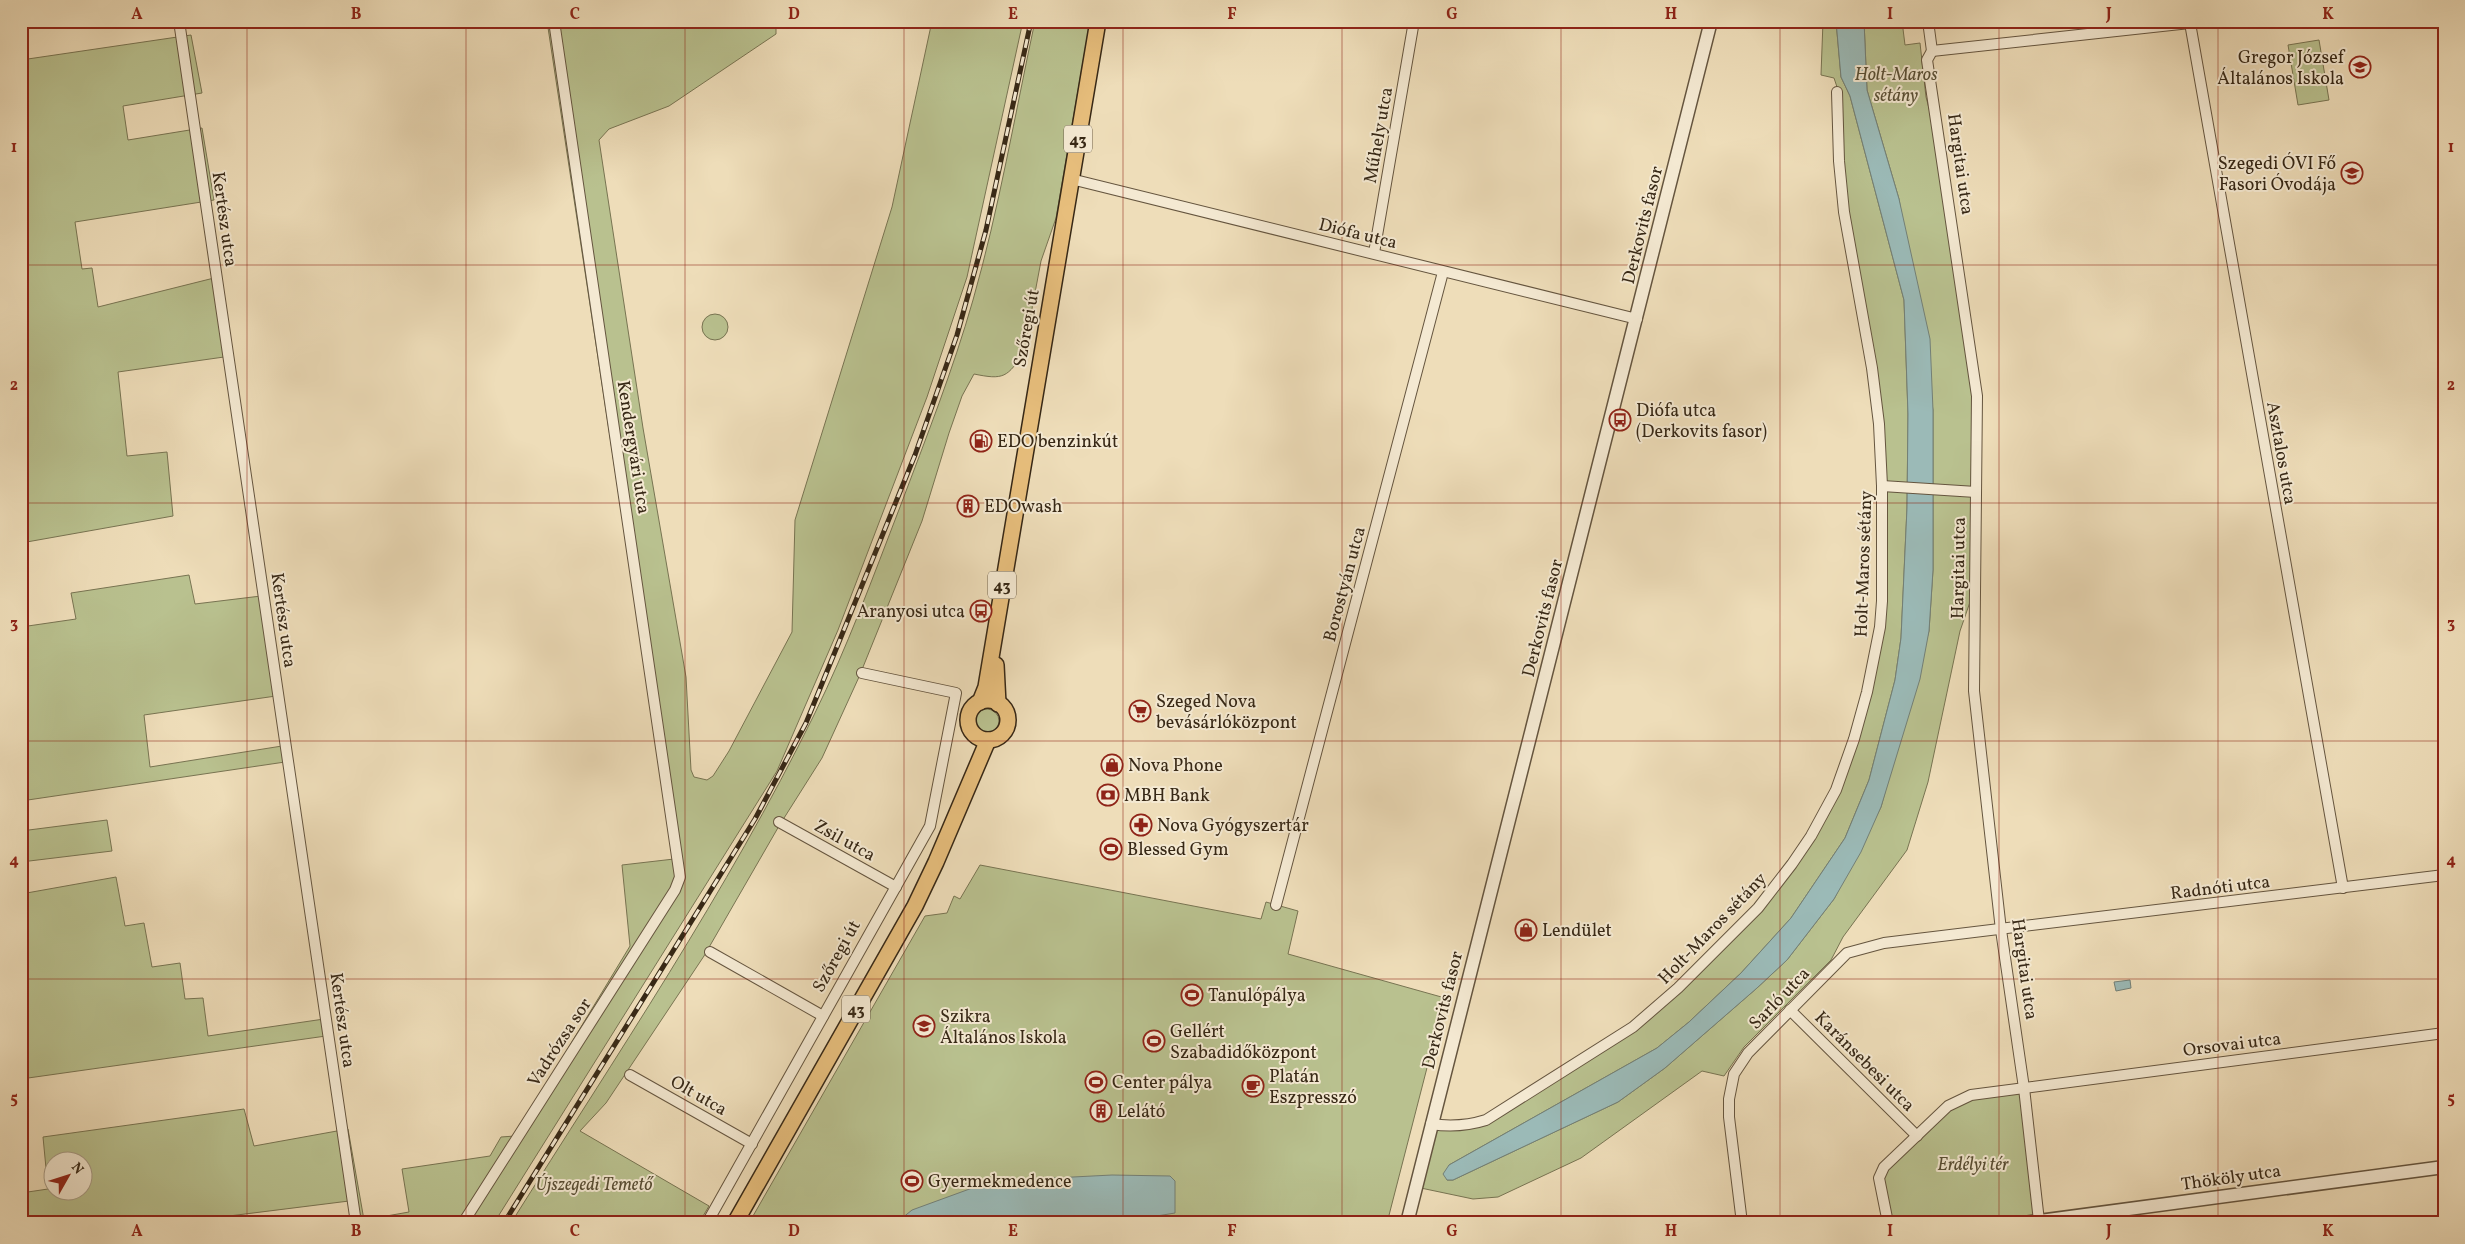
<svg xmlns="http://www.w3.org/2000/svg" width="2465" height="1244" font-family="Vollkorn,serif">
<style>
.green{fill:#b9c18f;stroke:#787452;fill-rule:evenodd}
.water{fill:#9bbab7;stroke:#738077}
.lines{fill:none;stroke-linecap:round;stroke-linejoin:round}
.minor-casing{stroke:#65553f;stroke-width:12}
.tertiary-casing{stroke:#65553f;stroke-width:15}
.primary-casing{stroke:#372816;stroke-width:18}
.minor{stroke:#f4e9d2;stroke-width:10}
.tertiary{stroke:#f4e9d2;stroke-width:12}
.primary{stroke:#e7be7c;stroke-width:15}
.rail-casing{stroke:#372816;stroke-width:5}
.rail{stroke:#f4e9d2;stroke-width:3;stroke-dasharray:9;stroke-linecap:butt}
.grid{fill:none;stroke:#8f2418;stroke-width:1;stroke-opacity:0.55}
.labels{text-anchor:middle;stroke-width:4;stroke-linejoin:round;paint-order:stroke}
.shield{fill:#f4e9d2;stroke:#70624e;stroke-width:1}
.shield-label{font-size:16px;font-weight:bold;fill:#372816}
.poi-label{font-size:18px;fill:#372816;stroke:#f4e9d2;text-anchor:start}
.park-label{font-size:18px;font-style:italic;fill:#584e34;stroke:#f4e9d2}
.street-label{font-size:18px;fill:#372816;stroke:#f4e9d2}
.neatline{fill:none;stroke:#8f2418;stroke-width:2}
.grid-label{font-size:16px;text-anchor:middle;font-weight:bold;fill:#8f2418}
</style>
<rect width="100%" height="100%" fill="#eeddb9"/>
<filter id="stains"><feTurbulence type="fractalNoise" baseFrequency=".004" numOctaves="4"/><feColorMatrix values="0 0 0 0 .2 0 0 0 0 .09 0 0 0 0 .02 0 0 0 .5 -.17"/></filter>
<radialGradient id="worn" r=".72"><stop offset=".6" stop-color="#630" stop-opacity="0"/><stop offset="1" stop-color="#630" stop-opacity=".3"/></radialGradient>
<g class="green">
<path d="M 547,21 L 776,21 L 776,34 L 669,106 L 609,129 L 599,140 L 643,428 L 686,677 L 691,770 L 694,777 L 707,780 L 713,776 L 729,751 L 792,632 L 795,520 L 892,207 L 932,21 L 1023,21 L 967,277 L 927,397 L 838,630 L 777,771 L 494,1223 L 352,1223 L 349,1201 L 221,1217 L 218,1223 L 21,1223 L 21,1193 L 48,1189 L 43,1137 L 244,1109 L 254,1146 L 348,1129 L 364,1220 L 409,1212 L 402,1169 L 490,1156 L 501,1137 L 515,1136 L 630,946 L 622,865 L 674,859 ZM 52,1162 L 82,1162 L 82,1192 L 52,1192 Z"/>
<path d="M 1035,21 L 1090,21 L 1056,218 L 1041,261 L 1024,351 C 1008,378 1003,380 974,374 L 962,396 L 949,433 L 922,521 L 859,677 L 822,758 L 779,826 L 704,956 L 606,1103 L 580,1131 L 709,1206 L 699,1223 L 511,1223 C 616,1056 727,892 814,715 C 847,648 873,577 900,507 C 926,438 953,370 973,300 C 999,209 1015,114 1035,21 Z"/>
<path d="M 1823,21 L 1836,21 L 1841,77 L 1850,96 L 1904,300 L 1908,414 L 1907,508 L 1901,638 L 1895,680 L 1869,780 L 1845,838 L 1791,918 L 1741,973 L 1689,1022 L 1657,1048 L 1449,1165 L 1447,1180 L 1453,1180 L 1618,1102 L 1665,1068 L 1757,988 L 1787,960 L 1834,899 L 1881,807 L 1929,631 L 1933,570 L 1933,410 L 1899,199 L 1867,90 L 1864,21 L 1902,21 L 1905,45 L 1920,43 L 1926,97 L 1934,127 L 1964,325 L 1973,406 L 1970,602 L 1960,631 L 1928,782 L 1907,850 L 1843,937 L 1831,960 L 1744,1047 L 1724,1076 L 1702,1071 L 1581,1158 L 1498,1197 L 1473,1199 L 1416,1187 L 1431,1124 L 1470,1125 L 1633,1027 L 1758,908 L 1836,790 L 1880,627 L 1879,424 L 1844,212 L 1837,87 L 1834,78 L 1821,75 Z"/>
<path d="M 191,35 L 202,93 L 123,106 L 128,140 L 202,128 L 214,200 L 75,222 L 82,269 L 92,268 L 98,307 L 214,278 L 224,357 L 118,372 L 127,456 L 167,452 L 173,516 L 21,543 L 21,60 Z"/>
<path d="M 2319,40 L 2329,100 L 2298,105 L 2288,45 Z"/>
<circle cx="715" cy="327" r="13"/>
<path d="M 189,575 L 195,604 L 261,596 L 276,696 L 144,715 L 150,767 L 282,746 L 285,762 L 21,801 L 21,627 L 76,619 L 71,593 Z"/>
<circle cx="987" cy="721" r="12"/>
<path d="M 107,820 L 112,851 L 21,862 L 21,831 Z"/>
<path d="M 980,865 L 1261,919 L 1266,902 L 1298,911 L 1288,954 L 1445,998 L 1387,1223 L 749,1223 L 925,916 L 947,913 L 954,896 L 960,899 Z"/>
<path d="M 116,877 L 125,926 L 144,923 L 152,967 L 180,963 L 185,999 L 203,998 L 208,1036 L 324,1019 L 326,1036 L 21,1079 L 21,894 Z"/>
<path d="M 2024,1088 L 2039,1221 L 2024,1223 L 1888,1223 L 1879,1178 L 1959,1099 Z"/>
</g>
<g class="water">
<path d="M 1836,21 L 1864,21 L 1867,90 L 1899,199 L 1930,339 L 1933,410 L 1933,570 L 1929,631 L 1920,679 L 1881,807 L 1861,852 L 1834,899 L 1787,960 L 1757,988 L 1665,1068 L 1618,1102 L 1453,1180 L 1447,1180 L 1443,1174 L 1449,1165 L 1657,1048 L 1689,1022 L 1741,973 L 1791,918 L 1845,838 L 1869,780 L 1895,680 L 1901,638 L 1907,508 L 1908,414 L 1904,300 L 1850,96 L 1841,77 Z"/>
<path d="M 2130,980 L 2131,988 L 2116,991 L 2114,982 Z"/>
<path d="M 913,1172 L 919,1186 L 912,1190 L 905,1176 Z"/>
<path d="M 1112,1175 L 1170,1176 L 1175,1181 L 1175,1213 L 1114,1223 L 896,1223 L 912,1210 L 975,1187 L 1005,1186 L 1034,1179 Z"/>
</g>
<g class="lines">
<g class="minor-casing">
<g id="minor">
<path d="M 179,21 L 356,1223"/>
<path d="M 1928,21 L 1932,51"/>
<path d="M 2190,23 L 2343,888"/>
<path d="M 1932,51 L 1927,60 L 1977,396 L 1974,691 L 2001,930 L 2024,1088 L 2039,1221 L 2042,1223"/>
<path d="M 1932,51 L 2208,21"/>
<path d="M 1071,179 L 1637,319"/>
<path d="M 1374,253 L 1414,21"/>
<path d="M 1882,486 L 1976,492"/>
<path d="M 779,822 L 896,887"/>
<path d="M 1276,905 L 1443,272"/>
<path d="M 710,952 L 823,1016"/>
<path d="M 1790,1010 L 1917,1136"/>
<path d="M 630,1075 L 752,1144"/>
<path d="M 1431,1124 C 1451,1127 1467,1126 1486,1120 L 1633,1027 L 1678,988 L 1758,908 L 1792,864 L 1811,836 L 1836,790 L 1854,739 L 1867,692 L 1880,627 L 1882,601 L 1882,486 L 1879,424 L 1872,368 L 1844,212 L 1839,161 L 1837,92"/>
<path d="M 463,1223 L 675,890 L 680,877 L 554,21"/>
<path d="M 707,1223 L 930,826 L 956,693 L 862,673"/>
<path d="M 1742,1223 L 1729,1117 L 1729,1099 L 1734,1074 L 1748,1053 L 1847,953 L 1884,943 L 2444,875"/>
<path d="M 1888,1223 L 1879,1178 L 1884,1167 L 1948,1106 L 1971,1095 L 2444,1033"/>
</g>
</g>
<g class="tertiary-casing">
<g id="tertiary">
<path d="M 1407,1223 L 1711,21"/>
<path d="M 2024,1223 L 2444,1167"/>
</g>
</g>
<g class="primary-casing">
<g id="primary">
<path d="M 996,665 L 998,704"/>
<circle cx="988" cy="720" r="20"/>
<path d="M 980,702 L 986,687 L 1098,21"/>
<path d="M 735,1223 L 915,906 L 936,862 L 988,740"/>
</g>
</g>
<use href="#minor" class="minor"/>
<use href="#tertiary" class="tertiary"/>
<use href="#primary" class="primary"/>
<g class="rail-casing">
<path id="rail" d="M 504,1223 L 755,819 L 806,723 L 915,455 L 957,335 L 986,230 L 1031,21"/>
</g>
<use href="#rail" class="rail"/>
</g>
<path class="grid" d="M 247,21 L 247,1223M 466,21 L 466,1223M 685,21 L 685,1223M 904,21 L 904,1223M 1123,21 L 1123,1223M 1342,21 L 1342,1223M 1561,21 L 1561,1223M 1780,21 L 1780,1223M 1999,21 L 1999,1223M 2218,21 L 2218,1223M 21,265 L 2444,265M 21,503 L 2444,503M 21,741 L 2444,741M 21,979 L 2444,979"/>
<defs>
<g id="school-ring" transform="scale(1.125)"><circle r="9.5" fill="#f4e9d2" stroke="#8f2418" stroke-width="1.5"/><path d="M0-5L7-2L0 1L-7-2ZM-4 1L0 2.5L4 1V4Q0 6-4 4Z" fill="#8f2418"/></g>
<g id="bus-ring" transform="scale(1.125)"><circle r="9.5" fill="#f4e9d2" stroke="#8f2418" stroke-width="1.5"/><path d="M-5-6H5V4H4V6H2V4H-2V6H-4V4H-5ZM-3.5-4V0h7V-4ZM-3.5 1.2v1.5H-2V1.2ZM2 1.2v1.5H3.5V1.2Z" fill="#8f2418"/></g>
<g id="fuel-ring" transform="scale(1.125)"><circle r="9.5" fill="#f4e9d2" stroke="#8f2418" stroke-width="1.5"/><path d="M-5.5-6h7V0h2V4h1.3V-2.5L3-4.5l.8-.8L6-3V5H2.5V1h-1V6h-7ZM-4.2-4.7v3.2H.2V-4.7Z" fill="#8f2418"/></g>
<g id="building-ring" transform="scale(1.125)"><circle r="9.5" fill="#f4e9d2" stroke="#8f2418" stroke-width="1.5"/><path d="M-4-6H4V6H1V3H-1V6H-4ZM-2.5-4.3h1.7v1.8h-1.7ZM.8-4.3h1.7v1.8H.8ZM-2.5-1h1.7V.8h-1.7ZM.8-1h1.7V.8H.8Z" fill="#8f2418"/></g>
<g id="supermarket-ring" transform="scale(1.125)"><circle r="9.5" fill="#f4e9d2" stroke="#8f2418" stroke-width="1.5"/><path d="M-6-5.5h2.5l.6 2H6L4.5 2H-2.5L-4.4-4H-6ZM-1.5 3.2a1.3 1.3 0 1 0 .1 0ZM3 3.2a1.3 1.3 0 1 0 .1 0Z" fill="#8f2418"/></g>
<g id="shop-ring" transform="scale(1.125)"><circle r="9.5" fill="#f4e9d2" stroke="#8f2418" stroke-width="1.5"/><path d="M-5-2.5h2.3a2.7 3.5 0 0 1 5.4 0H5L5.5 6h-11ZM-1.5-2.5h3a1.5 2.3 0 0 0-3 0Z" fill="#8f2418"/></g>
<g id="bank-ring" transform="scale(1.125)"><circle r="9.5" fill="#f4e9d2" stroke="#8f2418" stroke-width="1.5"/><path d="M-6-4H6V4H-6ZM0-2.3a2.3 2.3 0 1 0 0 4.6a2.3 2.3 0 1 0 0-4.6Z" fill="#8f2418"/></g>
<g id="pharmacy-ring" transform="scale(1.125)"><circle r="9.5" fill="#f4e9d2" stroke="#8f2418" stroke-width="1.5"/><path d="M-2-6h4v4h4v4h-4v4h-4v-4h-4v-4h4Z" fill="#8f2418"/></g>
<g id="stadium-ring" transform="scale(1.125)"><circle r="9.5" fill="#f4e9d2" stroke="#8f2418" stroke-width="1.5"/><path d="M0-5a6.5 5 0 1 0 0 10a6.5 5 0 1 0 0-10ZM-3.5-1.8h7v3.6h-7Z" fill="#8f2418"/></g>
<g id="cafe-ring" transform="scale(1.125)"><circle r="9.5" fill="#f4e9d2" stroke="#8f2418" stroke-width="1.5"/><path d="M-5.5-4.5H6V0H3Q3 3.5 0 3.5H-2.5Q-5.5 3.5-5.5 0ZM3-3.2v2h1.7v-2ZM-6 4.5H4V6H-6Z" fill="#8f2418"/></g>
</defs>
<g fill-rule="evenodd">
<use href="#school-ring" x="2360" y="67"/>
<use href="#school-ring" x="2352" y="173"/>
<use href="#bus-ring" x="1620" y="420"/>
<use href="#fuel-ring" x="981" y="441"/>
<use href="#building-ring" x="968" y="506"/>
<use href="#bus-ring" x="981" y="611"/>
<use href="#supermarket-ring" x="1140" y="711"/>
<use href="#shop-ring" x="1112" y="765"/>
<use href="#bank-ring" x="1108" y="795"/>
<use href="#pharmacy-ring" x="1141" y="825"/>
<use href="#stadium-ring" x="1111" y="849"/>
<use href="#shop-ring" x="1526" y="930"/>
<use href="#stadium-ring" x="1192" y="995"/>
<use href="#school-ring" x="924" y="1026"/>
<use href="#stadium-ring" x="1154" y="1041"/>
<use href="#stadium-ring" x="1096" y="1082"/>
<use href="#cafe-ring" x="1253" y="1086"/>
<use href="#building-ring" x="1101" y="1111"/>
<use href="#stadium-ring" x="912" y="1181"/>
</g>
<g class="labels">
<g class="shield">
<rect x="1064" y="125.5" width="28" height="27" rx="4"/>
<rect x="988" y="571.5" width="28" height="27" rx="4"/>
<rect x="842" y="995.5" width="28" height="27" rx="4"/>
</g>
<g class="shield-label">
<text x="1078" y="145">43</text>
<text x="1002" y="591">43</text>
<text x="856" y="1015">43</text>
</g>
<g class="poi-label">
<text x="2344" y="63" text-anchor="end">Gregor József<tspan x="2344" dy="21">Általános Iskola</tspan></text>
<text x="2336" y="169" text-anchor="end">Szegedi ÓVI Fő<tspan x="2336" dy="21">Fasori Óvodája</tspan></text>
<text x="1636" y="416">Diófa utca<tspan x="1636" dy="21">(Derkovits fasor)</tspan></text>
<text x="997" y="447">EDO benzinkút</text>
<text x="984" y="512">EDOwash</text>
<text x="965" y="617" text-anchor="end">Aranyosi utca</text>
<text x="1156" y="707">Szeged Nova<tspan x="1156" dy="21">bevásárlóközpont</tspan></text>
<text x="1128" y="771">Nova Phone</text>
<text x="1124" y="801">MBH Bank</text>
<text x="1157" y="831">Nova Gyógyszertár</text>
<text x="1127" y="855">Blessed Gym</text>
<text x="1542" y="936">Lendület</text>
<text x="1208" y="1001">Tanulópálya</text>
<text x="940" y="1022">Szikra<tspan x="940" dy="21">Általános Iskola</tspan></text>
<text x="1170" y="1037">Gellért<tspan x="1170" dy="21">Szabadidőközpont</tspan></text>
<text x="1269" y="1082">Platán<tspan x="1269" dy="21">Eszpresszó</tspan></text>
<text x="1112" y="1088">Center pálya</text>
<text x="1117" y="1117">Lelátó</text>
<text x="928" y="1187">Gyermekmedence</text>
</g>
<g class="park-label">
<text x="1896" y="80">Holt-Maros<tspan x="1896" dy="21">sétány</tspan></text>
<text x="1973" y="1170">Erdélyi tér</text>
<text x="594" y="1190">Újszegedi Temető</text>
</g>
<g class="street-label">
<text transform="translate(1378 135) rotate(-80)" y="6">Műhely utca</text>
<text transform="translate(1961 164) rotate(82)" y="6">Hargitai utca</text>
<text transform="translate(225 219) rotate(82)" y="6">Kertész utca</text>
<text transform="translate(1642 225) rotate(-76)" y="6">Derkovits fasor</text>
<text transform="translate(1358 233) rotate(14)" y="6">Diófa utca</text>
<text transform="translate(1026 328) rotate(-80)" y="6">Szőregi út</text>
<text transform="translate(634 447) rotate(81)" y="6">Kendergyári utca</text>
<text transform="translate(2282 453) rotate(80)" y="6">Asztalos utca</text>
<text transform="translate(1863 564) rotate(-88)" y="6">Holt-Maros sétány</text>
<text transform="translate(1958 568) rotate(-89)" y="6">Hargitai utca</text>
<text transform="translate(1344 584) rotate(-75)" y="6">Borostyán utca</text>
<text transform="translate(1542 618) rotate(-76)" y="6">Derkovits fasor</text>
<text transform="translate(284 620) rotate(82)" y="6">Kertész utca</text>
<text transform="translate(845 840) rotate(29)" y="6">Zsil utca</text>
<text transform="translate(2220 887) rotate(-7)" y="6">Radnóti utca</text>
<text transform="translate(1712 928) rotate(-46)" y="6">Holt-Maros sétány</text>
<text transform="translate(836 956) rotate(-61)" y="6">Szőregi út</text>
<text transform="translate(2025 969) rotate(82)" y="6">Hargitai utca</text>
<text transform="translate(1779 998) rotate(-46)" y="6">Sarló utca</text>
<text transform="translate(1442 1010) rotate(-76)" y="6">Derkovits fasor</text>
<text transform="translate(343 1020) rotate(82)" y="6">Kertész utca</text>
<text transform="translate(559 1042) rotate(-57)" y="6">Vadrózsa sor</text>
<text transform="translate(2232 1044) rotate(-7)" y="6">Orsovai utca</text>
<text transform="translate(1865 1061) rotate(45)" y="6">Karánsebesi utca</text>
<text transform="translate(699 1095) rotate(30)" y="6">Olt utca</text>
<text transform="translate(2231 1177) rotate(-8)" y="6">Thököly utca</text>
</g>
</g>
<rect width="2465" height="1244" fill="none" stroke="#eeddb9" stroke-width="55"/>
<g transform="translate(68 1176) rotate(51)"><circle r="24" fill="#f4e9d2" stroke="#a89c87"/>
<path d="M0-4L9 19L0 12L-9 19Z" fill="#8f2418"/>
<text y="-8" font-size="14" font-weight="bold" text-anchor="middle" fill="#372816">N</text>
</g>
<rect x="28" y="28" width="2410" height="1188" class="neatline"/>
<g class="grid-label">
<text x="137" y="19">A</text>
<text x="356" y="19">B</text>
<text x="575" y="19">C</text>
<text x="794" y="19">D</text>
<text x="1013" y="19">E</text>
<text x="1232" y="19">F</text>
<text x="1452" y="19">G</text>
<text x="1671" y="19">H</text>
<text x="1890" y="19">I</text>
<text x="2109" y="19">J</text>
<text x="2328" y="19">K</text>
<text x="14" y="152">1</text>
<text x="2451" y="152">1</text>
<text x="14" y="390">2</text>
<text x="2451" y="390">2</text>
<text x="14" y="628">3</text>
<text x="2451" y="628">3</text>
<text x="14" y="865">4</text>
<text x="2451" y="865">4</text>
<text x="14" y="1103">5</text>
<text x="2451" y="1103">5</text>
<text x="137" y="1236">A</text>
<text x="356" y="1236">B</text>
<text x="575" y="1236">C</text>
<text x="794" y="1236">D</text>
<text x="1013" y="1236">E</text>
<text x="1232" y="1236">F</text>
<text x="1452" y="1236">G</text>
<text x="1671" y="1236">H</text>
<text x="1890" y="1236">I</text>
<text x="2109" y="1236">J</text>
<text x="2328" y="1236">K</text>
</g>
<rect width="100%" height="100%" filter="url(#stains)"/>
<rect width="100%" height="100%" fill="url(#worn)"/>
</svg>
